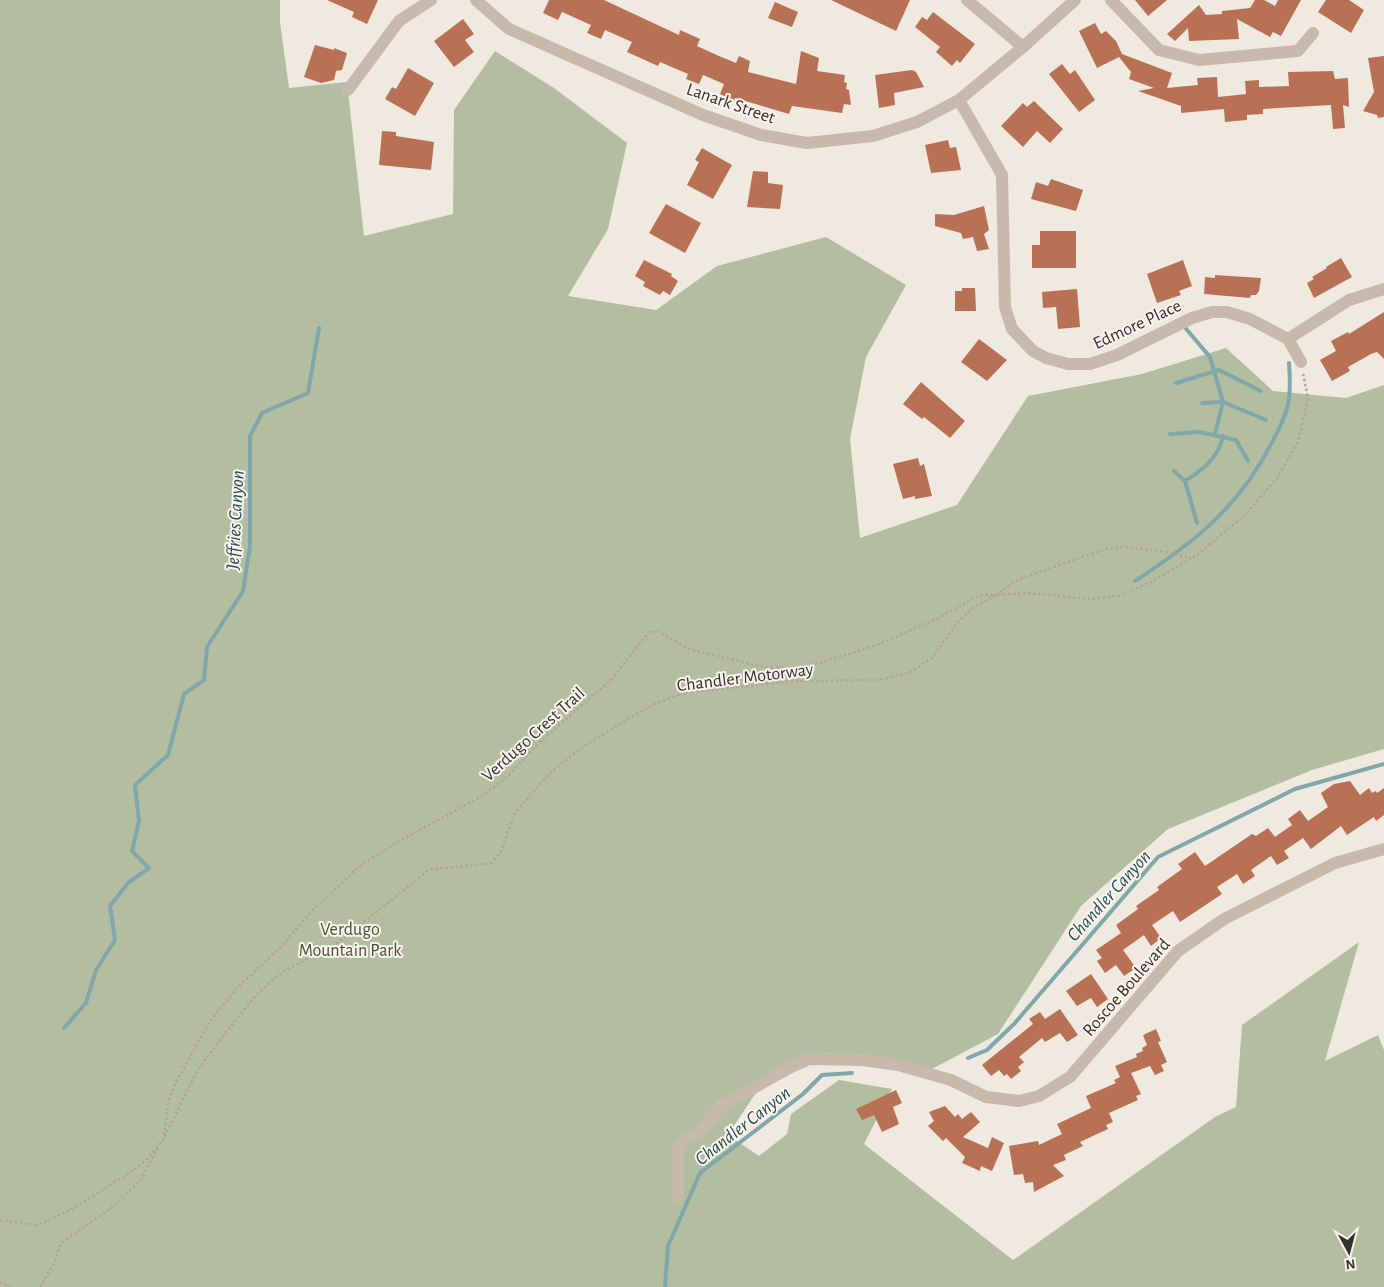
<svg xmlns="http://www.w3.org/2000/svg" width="1384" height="1287" font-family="'Alegreya Sans',sans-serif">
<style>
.green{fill:#b3bea1}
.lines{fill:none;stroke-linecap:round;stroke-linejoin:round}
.stream{stroke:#82a7aa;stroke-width:4}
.building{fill:#b87155}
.path{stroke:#b3a497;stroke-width:2.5;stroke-dasharray:2.5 2.5;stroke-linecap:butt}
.minor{stroke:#c7baad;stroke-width:12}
.labels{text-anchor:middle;stroke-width:4;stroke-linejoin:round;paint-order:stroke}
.street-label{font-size:18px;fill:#362f2b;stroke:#f8f3ec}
.park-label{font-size:18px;fill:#455231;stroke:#f8f3ec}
.water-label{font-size:19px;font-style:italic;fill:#244e53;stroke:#f8f3ec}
</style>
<rect width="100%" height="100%" fill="#f0e9e0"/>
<path class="green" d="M 0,0 L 280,0 L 280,22 L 289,88 L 347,82 L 364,236 L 453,214 L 454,110 L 495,51 L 554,88 L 627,143 L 608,229 L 568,296 L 656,310 L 717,266 L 826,237 L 906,285 L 866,357 L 850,439 L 860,538 L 957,505 L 1028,396 L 1142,374 L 1226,348 L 1273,391 L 1346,398 L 1384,385 L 1384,749 L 1312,770 L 1168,829 L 1081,906 L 998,1034 L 932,1069 L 830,1053 L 765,1079 L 728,1135 L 759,1156 L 787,1134 L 791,1114 L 839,1080 L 892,1089 L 864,1144 L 1013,1260 L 1215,1117 L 1236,1107 L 1242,1025 L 1359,942 L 1325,1061 L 1378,1035 L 1384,1050 L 1384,1287 L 0,1287 Z"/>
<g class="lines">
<g class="stream">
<path d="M 1182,324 L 1210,357 L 1223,402 L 1215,434"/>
<path d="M 1176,383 L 1219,370 L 1261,391"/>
<path d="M 1202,403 L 1223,402 L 1266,420"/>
<path d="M 1170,434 L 1199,432 L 1236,440 L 1248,461"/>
<path d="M 1174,471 L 1185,481 L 1197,523"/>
<path d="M 1185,481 C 1203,470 1219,457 1223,436"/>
<path d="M 1135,581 C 1192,544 1238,508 1270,446 C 1277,433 1285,419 1288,404 C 1291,391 1290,377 1289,363"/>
<path d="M 64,1028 L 86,1003 L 96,970 L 115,940 L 110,906 L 128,883 L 149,868 L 132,851 L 139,821 L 135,785 L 168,755 L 184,694 L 204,680 L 207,647 L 243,591 L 250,547 L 250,436 L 262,413 L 308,393 L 319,328"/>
<path d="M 968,1058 L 987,1050 L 1014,1024 L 1158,857 L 1295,789 L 1384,764"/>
<path d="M 665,1287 L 668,1246 L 700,1173 L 803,1094 L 822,1075 L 852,1073"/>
</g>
</g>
<g class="building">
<path d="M 327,0 L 378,0 L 367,24 L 352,17 L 354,12 Z"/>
<path d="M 549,0 L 604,0 L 679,35 L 680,30 L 700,39 L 697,46 L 719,56 L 736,63 L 739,56 L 750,61 L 748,72 L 796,84 L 801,51 L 819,58 L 817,71 L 845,75 L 844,82 L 847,83 L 846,89 L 849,90 L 851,105 L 844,104 L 842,113 L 792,106 L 789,114 L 735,98 L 734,101 L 720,94 L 724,84 L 703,75 L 699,84 L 686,79 L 688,74 L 660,62 L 658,66 L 627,52 L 632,42 L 605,30 L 601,39 L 587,33 L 591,25 L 562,12 L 558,20 L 543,13 Z"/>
<path d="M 831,0 L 910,0 L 896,31 Z"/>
<path d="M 1135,0 L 1167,0 L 1148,16 Z"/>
<path d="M 1255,0 L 1264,0 L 1275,6 L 1278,0 L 1301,0 L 1281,36 L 1273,32 L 1270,37 L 1237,19 L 1239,39 L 1189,41 L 1188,28 L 1175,41 L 1167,34 L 1199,5 L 1206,15 L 1222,14 L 1222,11 L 1250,8 Z"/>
<path d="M 1326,0 L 1349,0 L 1364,10 L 1351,33 L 1318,12 Z"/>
<path d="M 775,2 L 798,12 L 792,27 L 768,18 Z"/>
<path d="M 933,12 L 975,44 L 960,63 L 957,60 L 952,66 L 936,52 L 940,47 L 915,27 L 922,17 L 927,20 Z"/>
<path d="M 463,19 L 474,34 L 465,40 L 474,52 L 454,67 L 434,41 Z"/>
<path d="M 1095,23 L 1101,34 L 1106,31 L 1116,41 L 1122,54 L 1172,73 L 1167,88 L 1198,85 L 1197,78 L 1217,77 L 1218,97 L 1246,94 L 1245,81 L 1259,80 L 1259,87 L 1289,86 L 1288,72 L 1333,71 L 1335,79 L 1348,78 L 1349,107 L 1343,105 L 1345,128 L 1333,129 L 1331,105 L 1263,109 L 1263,114 L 1247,115 L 1247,120 L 1225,122 L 1224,109 L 1181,113 L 1181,106 L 1138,91 L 1154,88 L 1129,79 L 1131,72 L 1119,57 L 1097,68 L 1079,31 Z"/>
<path d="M 315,45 L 334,50 L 334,48 L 347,53 L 342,70 L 336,71 L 334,80 L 321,83 L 304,77 Z"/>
<path d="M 1384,56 L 1384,117 L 1378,118 L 1377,115 L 1363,111 L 1374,92 L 1368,58 Z"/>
<path d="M 1062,64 L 1070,74 L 1075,70 L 1095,100 L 1079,112 L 1049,74 Z"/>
<path d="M 408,68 L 434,83 L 415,116 L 385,99 L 392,87 L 396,89 Z"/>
<path d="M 912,70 L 916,72 L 924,87 L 894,93 L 895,105 L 879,108 L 875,75 Z"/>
<path d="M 1034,101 L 1063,129 L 1050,143 L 1037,131 L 1023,147 L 1001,126 L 1023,103 L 1027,107 Z"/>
<path d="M 382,131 L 396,132 L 396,136 L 434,142 L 431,170 L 379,165 Z"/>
<path d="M 948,140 L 950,148 L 956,147 L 961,170 L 931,173 L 925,145 Z"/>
<path d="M 702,148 L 732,165 L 713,199 L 687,185 L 699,162 L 695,160 Z"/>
<path d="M 753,171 L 768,172 L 768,183 L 783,185 L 780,209 L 747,207 Z"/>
<path d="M 1051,179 L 1083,190 L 1076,211 L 1031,199 L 1036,182 L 1048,186 Z"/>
<path d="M 666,204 L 701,223 L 685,253 L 649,233 Z"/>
<path d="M 984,206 L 989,230 L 984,234 L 989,249 L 977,251 L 973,237 L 963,239 L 961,233 L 935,226 L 935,214 L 954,215 Z"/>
<path d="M 1040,231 L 1076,231 L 1076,268 L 1032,268 L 1032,245 L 1040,245 Z"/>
<path d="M 1341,258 L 1352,277 L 1314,298 L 1307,283 L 1314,279 L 1312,277 L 1327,268 L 1326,267 Z"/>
<path d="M 644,260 L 672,274 L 671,276 L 678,281 L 670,295 L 663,291 L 660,295 L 643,286 L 645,282 L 635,276 Z"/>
<path d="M 1183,260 L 1192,286 L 1179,291 L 1181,295 L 1157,303 L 1147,274 Z"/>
<path d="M 1215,275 L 1261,278 L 1259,291 L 1256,295 L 1251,295 L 1250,298 L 1204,294 L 1205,277 L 1215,278 Z"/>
<path d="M 962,288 L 975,288 L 976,311 L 955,311 L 955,291 L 962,291 Z"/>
<path d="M 1077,289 L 1080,327 L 1058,329 L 1056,307 L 1043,308 L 1042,292 Z"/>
<path d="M 1384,312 L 1384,359 L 1377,352 L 1371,354 L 1348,367 L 1350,371 L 1332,381 L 1320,360 L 1336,351 L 1331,341 L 1348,332 L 1349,334 Z"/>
<path d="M 979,339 L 1007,360 L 987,381 L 961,362 Z"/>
<path d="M 921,382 L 965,421 L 950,438 L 924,417 L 922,419 L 903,404 Z"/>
<path d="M 918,458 L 920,466 L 924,464 L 932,496 L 915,499 L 915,496 L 903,499 L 893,464 Z"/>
<path d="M 1350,781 L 1360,795 L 1369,788 L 1372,793 L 1376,791 L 1377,793 L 1384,788 L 1384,815 L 1376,821 L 1374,817 L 1347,835 L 1341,826 L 1311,849 L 1303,838 L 1284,851 L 1289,858 L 1277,865 L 1271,856 L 1251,870 L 1255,876 L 1243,884 L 1237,874 L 1217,887 L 1222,894 L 1180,922 L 1173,911 L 1152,925 L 1161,938 L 1151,946 L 1144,935 L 1123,950 L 1136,968 L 1124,976 L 1116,965 L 1105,973 L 1097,961 L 1102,958 L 1096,950 L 1121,933 L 1116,925 L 1138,909 L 1136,906 L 1159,890 L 1157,887 L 1182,869 L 1178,864 L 1195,852 L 1205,866 L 1252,834 L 1256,836 L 1268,828 L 1275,837 L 1292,825 L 1288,819 L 1300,810 L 1308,821 L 1328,807 L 1321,793 L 1334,784 Z"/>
<path d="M 1091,974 L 1108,999 L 1097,1007 L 1091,998 L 1077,1006 L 1066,991 Z"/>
<path d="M 1060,1009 L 1078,1035 L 1067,1042 L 1060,1033 L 1045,1042 L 1042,1038 L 1019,1057 L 1024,1062 L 1018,1067 L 1021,1071 L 1011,1079 L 1007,1074 L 1004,1076 L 999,1070 L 991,1076 L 982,1065 L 1033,1024 L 1029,1019 L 1040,1012 L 1045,1019 Z"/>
<path d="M 1156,1029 L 1161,1041 L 1158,1042 L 1167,1062 L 1161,1065 L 1164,1071 L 1155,1075 L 1150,1066 L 1131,1073 L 1141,1094 L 1136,1096 L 1138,1100 L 1109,1113 L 1113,1122 L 1106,1125 L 1108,1129 L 1080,1142 L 1083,1146 L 1064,1155 L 1066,1160 L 1053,1165 L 1064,1176 L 1034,1192 L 1033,1182 L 1025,1183 L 1023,1174 L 1014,1175 L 1009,1146 L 1038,1141 L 1039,1145 L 1062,1134 L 1057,1124 L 1091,1108 L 1086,1096 L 1116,1083 L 1114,1080 L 1120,1077 L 1115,1066 L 1137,1057 L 1136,1054 L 1143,1051 L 1142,1048 L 1147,1045 L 1143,1035 Z"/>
<path d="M 896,1090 L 902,1103 L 893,1107 L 899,1124 L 882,1132 L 874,1115 L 862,1120 L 856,1109 Z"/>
<path d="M 945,1106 L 955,1117 L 958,1114 L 962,1119 L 971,1112 L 980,1122 L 963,1137 L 988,1148 L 992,1137 L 1004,1143 L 992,1171 L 981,1166 L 980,1171 L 962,1163 L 965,1157 L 946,1138 L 943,1141 L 928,1126 L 934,1121 L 929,1112 Z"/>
</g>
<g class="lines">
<g class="path">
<path d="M 164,1135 L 168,1104 L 175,1084 L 210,1021 L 237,988 L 282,946 L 308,915 L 360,866 L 396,843 L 482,796 L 506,778 L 542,740 L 611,680 L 649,632 L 658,631 L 689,649 L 759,666 L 790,669 L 820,663 L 877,645 L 938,618 L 979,595 L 996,595 L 1019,579 L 1106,549 L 1125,547 L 1161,551 L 1191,558"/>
<path d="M 0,1220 L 38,1225 L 74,1208 L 132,1171 L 147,1159 L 163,1140 L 196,1073 L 219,1041 L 257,994 L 282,972 L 335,945 L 429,870 L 491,863 L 501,852 L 514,814 L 550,773 L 582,747 L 652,705 L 683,693 L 795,681 L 879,680 L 909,673 L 932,658 L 957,623 L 973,608 L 996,595 L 1027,593 L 1088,599 L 1119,596 L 1151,582 L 1197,555 L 1247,513 L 1277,478 L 1298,442 L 1308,399 L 1303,373"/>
<path d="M 0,1282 L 11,1287"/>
<path d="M 40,1287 L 55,1261 L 61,1243 L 110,1209 L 140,1181 L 159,1146"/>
</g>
<g class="minor">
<path d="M 476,0 L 509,29 L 703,115 L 761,135 L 807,143 L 873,136 L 917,122 L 959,100 L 1023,47 L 1075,0"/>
<path d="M 967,0 L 1023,47"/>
<path d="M 1111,0 L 1159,50 L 1199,60 L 1298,51 L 1313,33"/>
<path d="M 348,90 L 399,21 L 431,0"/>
<path d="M 959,100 L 1002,175 L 1005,307 L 1012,329 L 1033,351 L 1046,358 L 1068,364 L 1090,364 L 1117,355 L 1192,318 L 1212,312 L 1227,312 L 1250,319 L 1288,339 L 1301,362"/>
<path d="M 1288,339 L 1349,300 L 1384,289"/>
<path d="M 678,1196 L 678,1148 L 684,1140 L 698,1133 L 721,1106 L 791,1067 L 809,1059 L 862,1060 L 898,1065 L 951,1080 L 986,1097 L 1019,1101 L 1039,1096 L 1070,1077 L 1178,951 L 1224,919 L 1335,863 L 1384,849"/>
</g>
</g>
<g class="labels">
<g class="street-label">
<text transform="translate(731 103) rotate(19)" y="6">Lanark Street</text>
<text transform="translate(1137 324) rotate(-25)" y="6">Edmore Place</text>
<text transform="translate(745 677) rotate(-7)" y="6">Chandler Motorway</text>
<text transform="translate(533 734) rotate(-42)" y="6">Verdugo Crest Trail</text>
<text transform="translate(1126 987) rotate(-49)" y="6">Roscoe Boulevard</text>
</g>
<g class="park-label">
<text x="350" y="935">Verdugo<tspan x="350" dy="21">Mountain Park</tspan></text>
</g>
<g class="water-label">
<text transform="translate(234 520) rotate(-87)" y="7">Jeffries Canyon</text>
<text transform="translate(1108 895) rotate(-48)" y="7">Chandler Canyon</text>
<text transform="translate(742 1125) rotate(-38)" y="7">Chandler Canyon</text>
</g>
</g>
<g transform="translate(1349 1252) rotate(173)" stroke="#f8f3ec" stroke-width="4" paint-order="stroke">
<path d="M0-4L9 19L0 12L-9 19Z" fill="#362f2b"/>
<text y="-8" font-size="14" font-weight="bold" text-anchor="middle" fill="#362f2b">N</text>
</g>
</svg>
